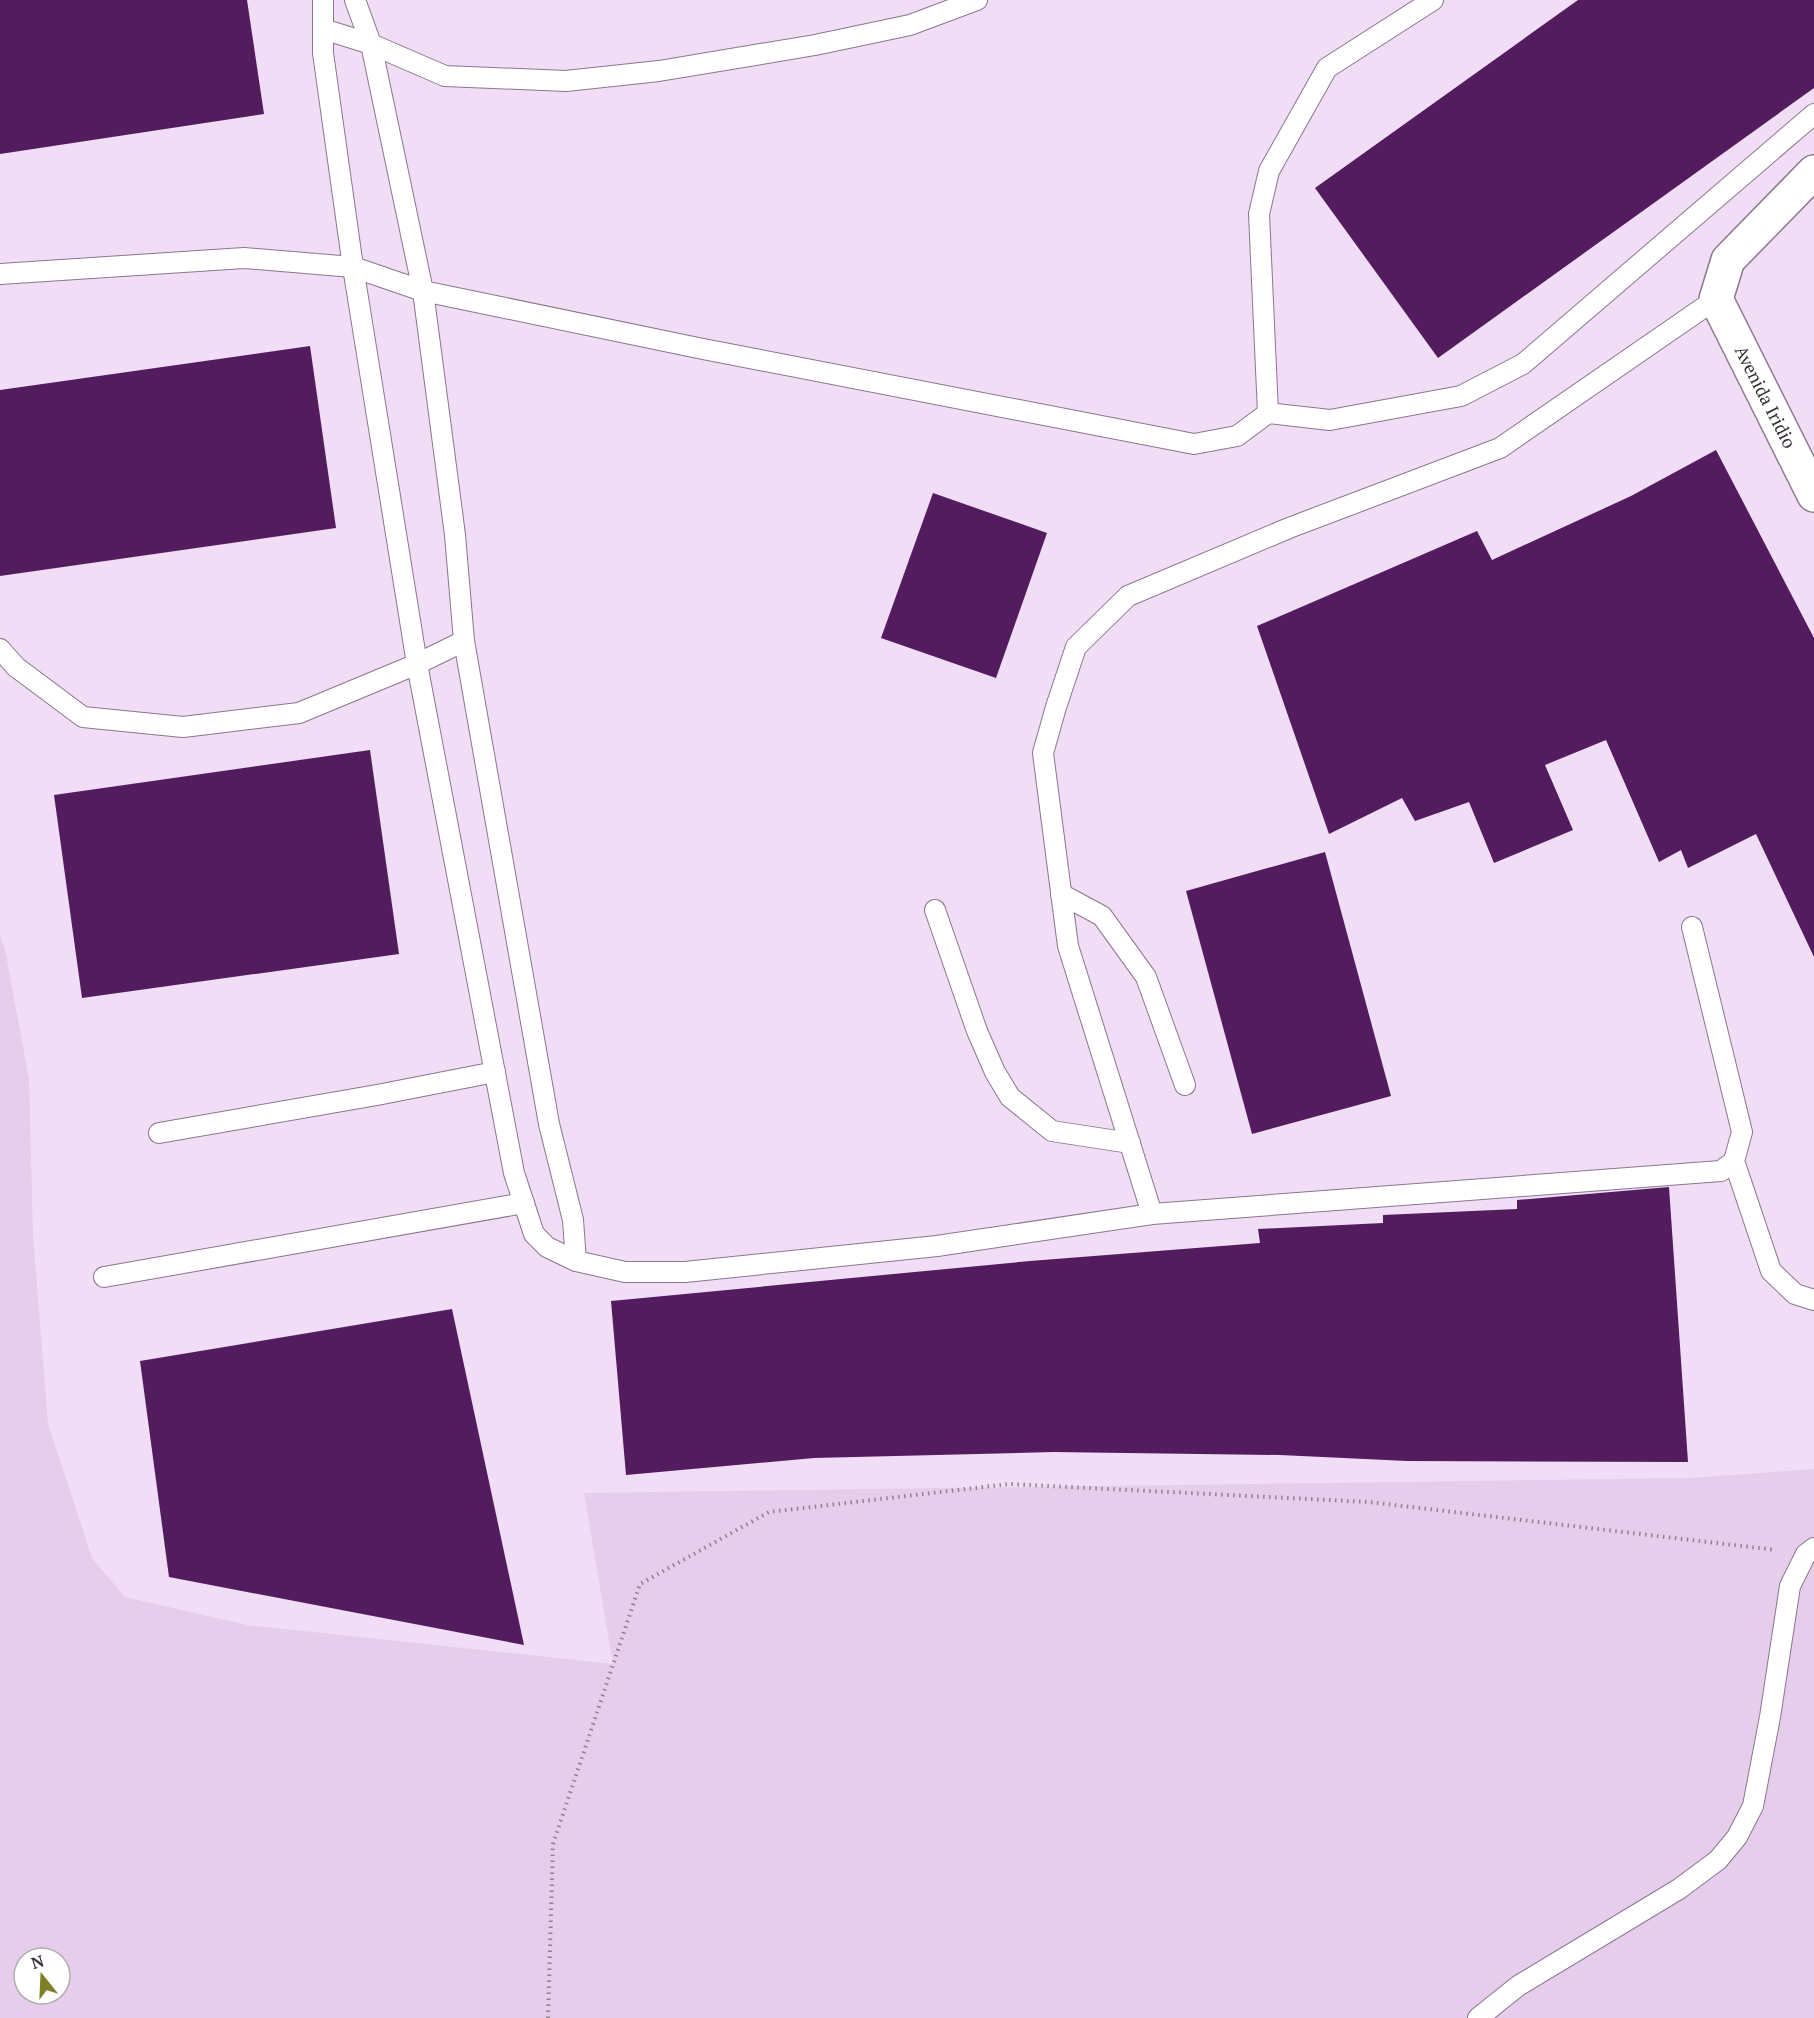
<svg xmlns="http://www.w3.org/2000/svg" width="1814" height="2018" font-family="'PT Serif',serif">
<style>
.built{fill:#e5cdeb;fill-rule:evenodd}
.building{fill:#521c5f}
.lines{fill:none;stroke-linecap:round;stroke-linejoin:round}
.lane-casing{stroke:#89778d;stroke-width:22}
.street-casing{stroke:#89778d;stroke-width:36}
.path{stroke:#8f8293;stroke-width:4;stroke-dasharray:1.5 4.5;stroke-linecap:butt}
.lane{stroke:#fff;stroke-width:20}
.street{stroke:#fff;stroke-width:33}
.labels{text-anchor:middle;stroke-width:6;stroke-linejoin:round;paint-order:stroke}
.street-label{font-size:18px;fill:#362f38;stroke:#fff}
</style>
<rect width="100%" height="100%" fill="#f1ddf6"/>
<path class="built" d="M 0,935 L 5,949 L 29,1079 L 33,1235 L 48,1424 L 92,1558 L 125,1597 L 247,1625 L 613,1664 L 584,1493 L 1692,1478 L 1814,1469 L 1814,2018 L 0,2018 ZM 24,1958 L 60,1958 L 60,1994 L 24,1994 Z"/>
<g class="building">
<path d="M 0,0 L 247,0 L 264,114 L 0,154 Z"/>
<path d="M 1578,0 L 1814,0 L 1814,88 L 1438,358 L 1315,188 Z"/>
<path d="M 310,346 L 336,528 L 0,576 L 0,390 Z"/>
<path d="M 1716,450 L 1814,638 L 1814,957 L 1756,834 L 1688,868 L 1681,850 L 1659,862 L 1606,740 L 1545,765 L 1573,830 L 1494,863 L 1469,802 L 1415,821 L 1402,798 L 1329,834 L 1257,626 L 1477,531 L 1492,560 L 1631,496 Z"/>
<path d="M 933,493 L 1047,533 L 996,678 L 881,638 Z"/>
<path d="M 370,750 L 399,954 L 82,998 L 54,795 Z"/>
<path d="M 1325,852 L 1391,1096 L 1252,1134 L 1186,891 Z"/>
<path d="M 1669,1187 L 1688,1462 L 1407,1461 L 1280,1455 L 1053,1452 L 814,1458 L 626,1475 L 611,1301 L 1030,1261 L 1260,1243 L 1258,1229 L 1383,1223 L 1383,1215 L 1517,1209 L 1517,1200 Z"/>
<path d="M 452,1309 L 524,1645 L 169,1577 L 140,1361 Z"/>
</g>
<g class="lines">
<g class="lane-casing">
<g id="lane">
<path d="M 323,0 L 323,53 L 353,267 L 417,664 L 514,1173 L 534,1234 L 547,1247 L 576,1261 L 625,1272 L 685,1272 L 937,1246 L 1152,1214 L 1721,1171 L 1734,1161"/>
<path d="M 355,0 L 371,44 L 423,291 L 455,535 L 464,641 L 549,1124 L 573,1220 L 576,1261"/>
<path d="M 323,29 L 371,44 L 445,76 L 566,81 L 659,71 L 815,45 L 910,25 L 977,0"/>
<path d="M 0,274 L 244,258 L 353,267 L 423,291 L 703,349 L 1194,444 L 1237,436 L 1268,413 L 1330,420 L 1461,396 L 1523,364 L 1814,114"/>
<path d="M 1268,413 L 1259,214 L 1269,171 L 1327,68 L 1433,0"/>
<path d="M 0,649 L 16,667 L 83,717 L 183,727 L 299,713 L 417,664 L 464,641"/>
<path d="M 1061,894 L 1102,916 L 1146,977 L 1185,1085"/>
<path d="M 935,910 L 977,1031 L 995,1072 L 1010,1097 L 1052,1131 L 1130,1143"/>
<path d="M 1692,927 L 1742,1132 L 1734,1161 L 1771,1271 L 1795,1294 L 1814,1300"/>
<path d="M 159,1133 L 377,1095 L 495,1072"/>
<path d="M 1152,1214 L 1068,946 L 1043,753 L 1056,707 L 1076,647 L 1128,596 L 1289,528 L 1500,448 L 1716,299"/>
<path d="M 104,1277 L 524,1203"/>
<path d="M 1478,2018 L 1518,1986 L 1679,1889 L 1718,1860 L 1737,1837 L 1753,1806 L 1770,1717 L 1790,1586 L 1806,1554 L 1814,1548"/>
</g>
</g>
<g class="street-casing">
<path id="street" d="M 1814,172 L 1728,260 L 1716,299 L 1814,495"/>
</g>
<path class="path" d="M 548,2018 L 553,1844 L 640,1584 L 769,1512 L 1009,1484 L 1369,1502 L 1776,1550"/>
<use href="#lane" class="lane"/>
<use href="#street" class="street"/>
</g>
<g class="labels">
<g class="street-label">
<text transform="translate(1765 397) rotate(63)" y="6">Avenida Iridio</text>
</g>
</g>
<g transform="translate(42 1976) rotate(342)"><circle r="28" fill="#ffffff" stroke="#afacaf" stroke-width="1.5"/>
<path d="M0-4.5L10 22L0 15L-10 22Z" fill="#7f7f28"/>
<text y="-9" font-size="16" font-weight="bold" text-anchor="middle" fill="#362f38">N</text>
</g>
</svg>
